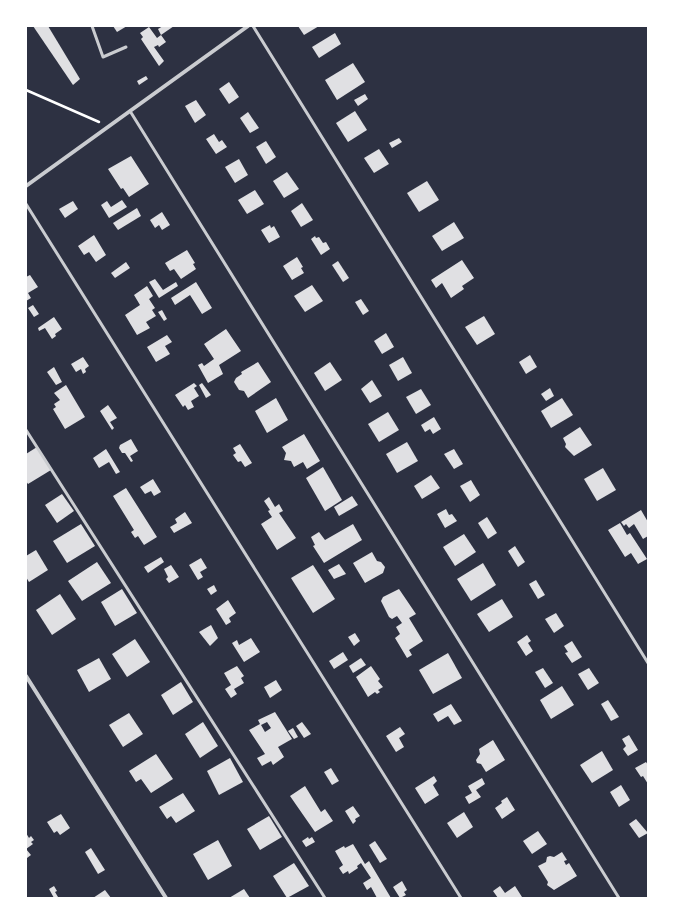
<svg xmlns="http://www.w3.org/2000/svg" width="674" height="924" font-family="Figtree,sans-serif">
<style>
.building{fill:#e0e0e3;fill-rule:evenodd}
.lines{fill:none;stroke-linecap:round;stroke-linejoin:round}
.path{stroke:#fff;stroke-width:2.5}
.service{stroke:#caccd0;stroke-width:3}
.minor{stroke:#caccd0;stroke-width:4}
</style>
<rect width="100%" height="100%" fill="#2d3142"/>
<g class="building">
<path d="M 33,26 L 48,26 L 80,79 L 73,85 Z"/>
<path d="M 113,26 L 127,26 L 117,32 Z"/>
<path d="M 163,26 L 174,26 L 161,35 L 158,29 Z"/>
<path d="M 298,26 L 319,26 L 304,35 Z"/>
<path d="M 149,27 L 157,38 L 161,35 L 166,42 L 159,47 L 158,45 L 154,47 L 164,61 L 159,66 L 141,39 L 143,37 L 140,33 Z"/>
<path d="M 335,33 L 341,44 L 319,58 L 312,47 Z"/>
<path d="M 353,63 L 365,82 L 337,100 L 325,80 Z"/>
<path d="M 146,76 L 148,79 L 139,85 L 137,81 Z"/>
<path d="M 229,82 L 239,97 L 229,104 L 219,89 Z"/>
<path d="M 365,94 L 368,99 L 358,106 L 354,100 Z"/>
<path d="M 196,100 L 206,115 L 195,123 L 185,106 Z"/>
<path d="M 355,111 L 367,130 L 348,142 L 336,123 Z"/>
<path d="M 248,112 L 259,128 L 250,133 L 240,118 Z"/>
<path d="M 214,134 L 219,142 L 222,140 L 227,147 L 216,154 L 206,139 Z"/>
<path d="M 399,138 L 402,142 L 392,148 L 389,143 Z"/>
<path d="M 266,141 L 276,157 L 266,164 L 256,147 Z"/>
<path d="M 379,149 L 389,164 L 374,173 L 364,158 Z"/>
<path d="M 131,156 L 149,184 L 129,197 L 123,188 L 121,189 L 108,169 Z"/>
<path d="M 239,159 L 248,175 L 235,183 L 225,167 Z"/>
<path d="M 287,172 L 299,189 L 284,198 L 273,181 Z"/>
<path d="M 427,181 L 439,200 L 419,212 L 407,193 Z"/>
<path d="M 255,190 L 264,204 L 247,214 L 238,200 Z"/>
<path d="M 122,200 L 127,207 L 109,218 L 101,205 L 107,201 L 111,207 Z"/>
<path d="M 73,201 L 78,209 L 65,218 L 59,209 Z"/>
<path d="M 302,203 L 313,220 L 301,227 L 291,211 Z"/>
<path d="M 137,208 L 141,216 L 118,230 L 113,223 Z"/>
<path d="M 162,212 L 170,225 L 162,230 L 159,225 L 155,228 L 150,220 Z"/>
<path d="M 454,222 L 464,238 L 442,251 L 432,236 Z"/>
<path d="M 270,225 L 271,228 L 274,226 L 280,237 L 269,243 L 261,230 Z"/>
<path d="M 94,235 L 106,255 L 96,262 L 89,252 L 84,255 L 78,246 Z"/>
<path d="M 315,236 L 316,238 L 319,237 L 323,243 L 326,242 L 330,249 L 321,255 L 311,239 Z"/>
<path d="M 187,250 L 195,263 L 193,264 L 196,269 L 181,279 L 174,269 L 170,271 L 165,263 Z"/>
<path d="M 297,257 L 303,267 L 301,268 L 304,273 L 292,280 L 283,266 Z"/>
<path d="M 462,260 L 474,278 L 462,286 L 464,289 L 451,298 L 442,283 L 436,288 L 431,280 Z"/>
<path d="M 338,261 L 349,278 L 343,282 L 332,265 Z"/>
<path d="M 126,262 L 130,268 L 115,278 L 111,273 Z"/>
<path d="M 30,275 L 38,287 L 28,293 L 31,298 L 26,301 L 26,277 Z"/>
<path d="M 155,279 L 163,290 L 176,282 L 178,286 L 159,298 L 149,282 Z"/>
<path d="M 196,282 L 212,308 L 202,314 L 190,295 L 175,305 L 171,298 Z"/>
<path d="M 312,285 L 323,301 L 305,312 L 294,296 Z"/>
<path d="M 147,286 L 153,296 L 149,299 L 155,308 L 152,310 L 156,316 L 146,322 L 150,328 L 137,335 L 125,315 L 140,305 L 134,295 Z"/>
<path d="M 361,299 L 369,311 L 363,315 L 355,302 Z"/>
<path d="M 33,305 L 39,314 L 34,317 L 28,308 Z"/>
<path d="M 162,310 L 167,319 L 164,321 L 158,312 Z"/>
<path d="M 484,316 L 495,334 L 477,345 L 465,327 Z"/>
<path d="M 54,317 L 62,329 L 55,334 L 56,336 L 52,339 L 45,328 L 39,331 L 38,328 Z"/>
<path d="M 226,329 L 241,351 L 219,365 L 223,374 L 208,383 L 198,365 L 202,363 L 204,366 L 214,359 L 204,344 Z"/>
<path d="M 386,333 L 394,347 L 382,354 L 374,341 Z"/>
<path d="M 167,335 L 172,342 L 165,346 L 170,354 L 156,362 L 147,347 Z"/>
<path d="M 530,355 L 537,367 L 526,374 L 519,362 Z"/>
<path d="M 83,357 L 89,366 L 85,369 L 86,372 L 83,374 L 81,369 L 76,372 L 71,364 Z"/>
<path d="M 403,357 L 412,373 L 398,381 L 389,365 Z"/>
<path d="M 258,362 L 271,382 L 248,398 L 244,391 L 239,390 L 234,382 L 236,378 L 242,374 L 241,372 Z"/>
<path d="M 330,362 L 342,380 L 325,391 L 314,373 Z"/>
<path d="M 54,367 L 62,382 L 56,385 L 47,372 Z"/>
<path d="M 372,380 L 382,396 L 370,403 L 361,389 Z"/>
<path d="M 194,383 L 197,386 L 194,388 L 199,396 L 191,401 L 194,407 L 188,410 L 185,405 L 183,407 L 175,395 Z"/>
<path d="M 202,383 L 211,395 L 206,398 L 199,385 Z"/>
<path d="M 66,385 L 85,417 L 65,429 L 53,409 L 56,407 L 54,404 L 60,400 L 54,393 Z"/>
<path d="M 550,388 L 554,396 L 546,401 L 541,394 Z"/>
<path d="M 421,389 L 431,405 L 416,414 L 406,397 Z"/>
<path d="M 276,398 L 288,420 L 267,433 L 255,411 Z"/>
<path d="M 562,398 L 573,415 L 551,428 L 541,411 Z"/>
<path d="M 108,405 L 117,418 L 110,422 L 114,428 L 112,430 L 100,411 Z"/>
<path d="M 388,412 L 399,430 L 379,442 L 368,424 Z"/>
<path d="M 434,417 L 441,429 L 433,434 L 430,429 L 425,432 L 421,425 Z"/>
<path d="M 580,427 L 592,445 L 574,456 L 565,447 L 566,444 L 563,438 Z"/>
<path d="M 304,434 L 320,461 L 307,469 L 303,462 L 294,467 L 291,461 L 284,460 L 286,453 L 282,447 Z"/>
<path d="M 131,439 L 138,451 L 130,456 L 133,461 L 131,462 L 125,453 L 122,453 L 119,448 L 120,445 Z"/>
<path d="M 407,442 L 418,461 L 397,473 L 386,454 Z"/>
<path d="M 240,444 L 252,463 L 245,467 L 241,461 L 238,462 L 233,455 L 236,453 L 233,448 Z"/>
<path d="M 37,447 L 51,470 L 28,484 L 26,481 L 26,454 Z"/>
<path d="M 106,449 L 120,472 L 116,474 L 109,462 L 99,468 L 93,458 Z"/>
<path d="M 454,449 L 463,464 L 454,469 L 444,454 Z"/>
<path d="M 323,467 L 342,500 L 325,511 L 306,478 Z"/>
<path d="M 603,468 L 616,490 L 597,501 L 584,479 Z"/>
<path d="M 431,475 L 440,488 L 422,499 L 414,486 Z"/>
<path d="M 153,479 L 161,492 L 154,496 L 151,491 L 145,494 L 140,487 Z"/>
<path d="M 471,480 L 480,495 L 470,502 L 460,486 Z"/>
<path d="M 126,488 L 157,537 L 144,545 L 138,536 L 135,538 L 131,532 L 134,530 L 113,496 Z"/>
<path d="M 62,494 L 74,511 L 57,523 L 45,505 Z"/>
<path d="M 352,496 L 358,505 L 339,516 L 334,507 Z"/>
<path d="M 269,497 L 275,507 L 279,504 L 283,511 L 279,513 L 296,538 L 277,550 L 261,524 L 272,517 L 268,511 L 270,510 L 264,501 Z"/>
<path d="M 446,509 L 449,515 L 452,514 L 457,521 L 445,528 L 437,514 Z"/>
<path d="M 641,510 L 648,522 L 648,536 L 643,539 L 634,524 L 629,528 L 626,524 L 624,526 L 621,522 Z"/>
<path d="M 185,512 L 192,523 L 174,533 L 170,527 L 177,523 L 175,519 Z"/>
<path d="M 487,517 L 497,533 L 488,539 L 478,523 Z"/>
<path d="M 620,523 L 627,535 L 630,533 L 647,559 L 638,564 L 631,553 L 625,557 L 608,530 Z"/>
<path d="M 81,524 L 95,546 L 67,563 L 53,541 Z"/>
<path d="M 353,524 L 362,540 L 324,563 L 313,546 L 315,545 L 311,537 L 319,532 L 325,540 Z"/>
<path d="M 464,534 L 476,552 L 455,566 L 443,547 Z"/>
<path d="M 515,546 L 525,562 L 518,567 L 508,551 Z"/>
<path d="M 36,550 L 48,570 L 29,582 L 26,577 L 26,556 Z"/>
<path d="M 372,552 L 377,561 L 381,562 L 385,567 L 383,573 L 365,583 L 353,563 Z"/>
<path d="M 161,557 L 164,562 L 148,573 L 144,567 Z"/>
<path d="M 201,558 L 207,568 L 200,572 L 203,577 L 198,580 L 189,565 Z"/>
<path d="M 97,562 L 111,583 L 82,601 L 68,581 Z"/>
<path d="M 483,563 L 496,585 L 471,601 L 457,579 Z"/>
<path d="M 339,564 L 346,574 L 334,579 L 328,570 Z"/>
<path d="M 171,565 L 179,577 L 169,583 L 166,579 L 168,577 L 164,569 Z"/>
<path d="M 313,565 L 335,599 L 313,613 L 291,578 Z"/>
<path d="M 536,580 L 545,595 L 538,599 L 529,584 Z"/>
<path d="M 214,585 L 217,591 L 211,595 L 207,589 Z"/>
<path d="M 122,589 L 137,613 L 115,626 L 101,602 Z"/>
<path d="M 399,589 L 416,614 L 409,618 L 423,641 L 409,650 L 412,655 L 407,658 L 395,638 L 400,634 L 396,627 L 402,623 L 397,616 L 392,619 L 389,617 L 381,601 L 383,597 Z"/>
<path d="M 60,594 L 76,619 L 52,635 L 36,610 Z"/>
<path d="M 502,599 L 513,617 L 489,632 L 477,614 Z"/>
<path d="M 228,600 L 236,613 L 229,618 L 231,622 L 226,625 L 216,609 Z"/>
<path d="M 556,613 L 564,626 L 554,633 L 545,619 Z"/>
<path d="M 211,625 L 218,638 L 210,646 L 199,632 Z"/>
<path d="M 355,633 L 360,641 L 354,646 L 348,637 Z"/>
<path d="M 527,635 L 531,641 L 528,643 L 533,651 L 526,656 L 517,642 Z"/>
<path d="M 251,638 L 260,652 L 244,662 L 232,643 L 237,640 L 239,645 Z"/>
<path d="M 135,639 L 150,662 L 127,677 L 112,654 Z"/>
<path d="M 572,641 L 582,657 L 572,663 L 565,653 L 568,652 L 564,646 Z"/>
<path d="M 343,652 L 348,660 L 334,669 L 329,661 Z"/>
<path d="M 448,653 L 462,678 L 433,694 L 419,670 Z"/>
<path d="M 99,658 L 111,679 L 89,692 L 77,670 Z"/>
<path d="M 361,658 L 366,665 L 353,673 L 349,666 Z"/>
<path d="M 237,666 L 244,676 L 241,678 L 244,683 L 234,689 L 237,694 L 231,698 L 225,689 L 231,685 L 224,673 Z"/>
<path d="M 371,666 L 380,679 L 378,681 L 383,687 L 378,690 L 380,692 L 377,694 L 375,692 L 368,697 L 356,677 Z"/>
<path d="M 543,668 L 553,683 L 545,688 L 535,672 Z"/>
<path d="M 589,668 L 599,683 L 588,690 L 578,674 Z"/>
<path d="M 276,680 L 282,690 L 270,698 L 264,687 Z"/>
<path d="M 181,682 L 193,702 L 173,715 L 161,695 Z"/>
<path d="M 562,686 L 574,705 L 551,719 L 540,700 Z"/>
<path d="M 608,700 L 619,717 L 611,721 L 601,704 Z"/>
<path d="M 451,704 L 462,721 L 454,725 L 448,716 L 438,722 L 433,714 Z"/>
<path d="M 275,712 L 292,739 L 278,747 L 284,757 L 273,765 L 271,761 L 262,766 L 257,758 L 265,754 L 249,730 L 260,724 L 258,720 ZM 267,722 L 271,728 L 265,732 L 261,725 Z"/>
<path d="M 129,713 L 143,734 L 123,747 L 109,725 Z"/>
<path d="M 203,722 L 218,746 L 200,758 L 185,734 Z"/>
<path d="M 302,722 L 311,734 L 304,738 L 296,726 Z"/>
<path d="M 400,727 L 405,734 L 399,738 L 404,747 L 396,752 L 386,736 Z"/>
<path d="M 293,728 L 298,737 L 294,739 L 288,731 Z"/>
<path d="M 629,735 L 638,750 L 628,756 L 623,749 L 626,746 L 622,739 Z"/>
<path d="M 493,740 L 505,760 L 486,772 L 481,764 L 477,763 L 476,760 L 480,754 L 479,749 Z"/>
<path d="M 602,751 L 613,770 L 592,783 L 580,765 Z"/>
<path d="M 156,754 L 173,779 L 151,793 L 141,779 L 136,782 L 129,771 Z"/>
<path d="M 230,758 L 243,782 L 219,795 L 207,771 Z"/>
<path d="M 646,762 L 648,765 L 648,784 L 643,776 L 641,777 L 635,768 Z"/>
<path d="M 331,768 L 339,781 L 332,785 L 324,772 Z"/>
<path d="M 434,776 L 437,781 L 433,785 L 439,795 L 425,804 L 415,788 Z"/>
<path d="M 482,778 L 485,784 L 476,790 L 481,797 L 469,804 L 465,797 L 472,793 L 468,786 Z"/>
<path d="M 621,785 L 630,800 L 619,807 L 610,792 Z"/>
<path d="M 305,786 L 321,812 L 325,809 L 333,821 L 315,832 L 290,796 Z"/>
<path d="M 183,793 L 195,811 L 176,823 L 171,816 L 167,819 L 159,807 Z"/>
<path d="M 507,797 L 515,810 L 502,819 L 495,808 L 502,803 L 501,801 Z"/>
<path d="M 353,806 L 360,816 L 355,819 L 356,821 L 353,824 L 345,811 Z"/>
<path d="M 464,812 L 473,827 L 457,838 L 447,823 Z"/>
<path d="M 61,814 L 70,828 L 60,835 L 57,831 L 54,833 L 47,822 Z"/>
<path d="M 269,816 L 282,837 L 260,850 L 247,829 Z"/>
<path d="M 636,819 L 648,833 L 639,838 L 629,824 Z"/>
<path d="M 538,831 L 547,844 L 532,854 L 523,841 Z"/>
<path d="M 26,833 L 29,838 L 31,836 L 34,840 L 31,842 L 33,844 L 26,849 L 31,855 L 27,858 L 26,857 Z"/>
<path d="M 308,837 L 309,839 L 312,837 L 315,842 L 306,847 L 302,841 Z"/>
<path d="M 218,840 L 232,866 L 208,880 L 193,854 Z"/>
<path d="M 375,841 L 387,859 L 380,863 L 369,845 Z"/>
<path d="M 353,844 L 365,864 L 369,861 L 391,898 L 377,898 L 371,887 L 367,890 L 363,883 L 371,878 L 361,863 L 357,866 L 358,868 L 349,874 L 348,871 L 343,874 L 339,868 L 343,865 L 335,851 L 344,846 L 345,848 Z"/>
<path d="M 91,848 L 105,870 L 98,874 L 85,852 Z"/>
<path d="M 562,852 L 567,860 L 564,861 L 566,865 L 569,863 L 577,876 L 554,890 L 547,885 L 548,882 L 538,866 L 546,862 L 547,857 L 550,856 L 554,857 Z"/>
<path d="M 294,863 L 309,886 L 287,898 L 273,876 Z"/>
<path d="M 402,881 L 407,890 L 404,892 L 406,895 L 400,898 L 393,887 Z"/>
<path d="M 54,886 L 57,891 L 55,892 L 58,897 L 57,898 L 54,898 L 49,889 Z"/>
<path d="M 500,886 L 505,893 L 515,886 L 522,897 L 498,898 L 493,891 Z"/>
<path d="M 244,889 L 250,898 L 229,898 Z"/>
<path d="M 105,890 L 111,898 L 93,898 Z"/>
</g>
<g class="lines">
<path class="path" d="M 26,90 L 99,122"/>
<g class="service">
<path d="M 92,26 L 103,57 L 126,47"/>
<path d="M 253,26 L 648,663"/>
<path d="M 130,111 L 619,898"/>
<path d="M 26,204 L 461,898"/>
<path d="M 26,430 L 325,898"/>
</g>
<g class="minor">
<path d="M 26,186 L 248,26"/>
<path d="M 26,676 L 166,898"/>
</g>
</g>
<rect width="674" height="924" fill="none" stroke="#ffffff" stroke-width="54"/>
</svg>
